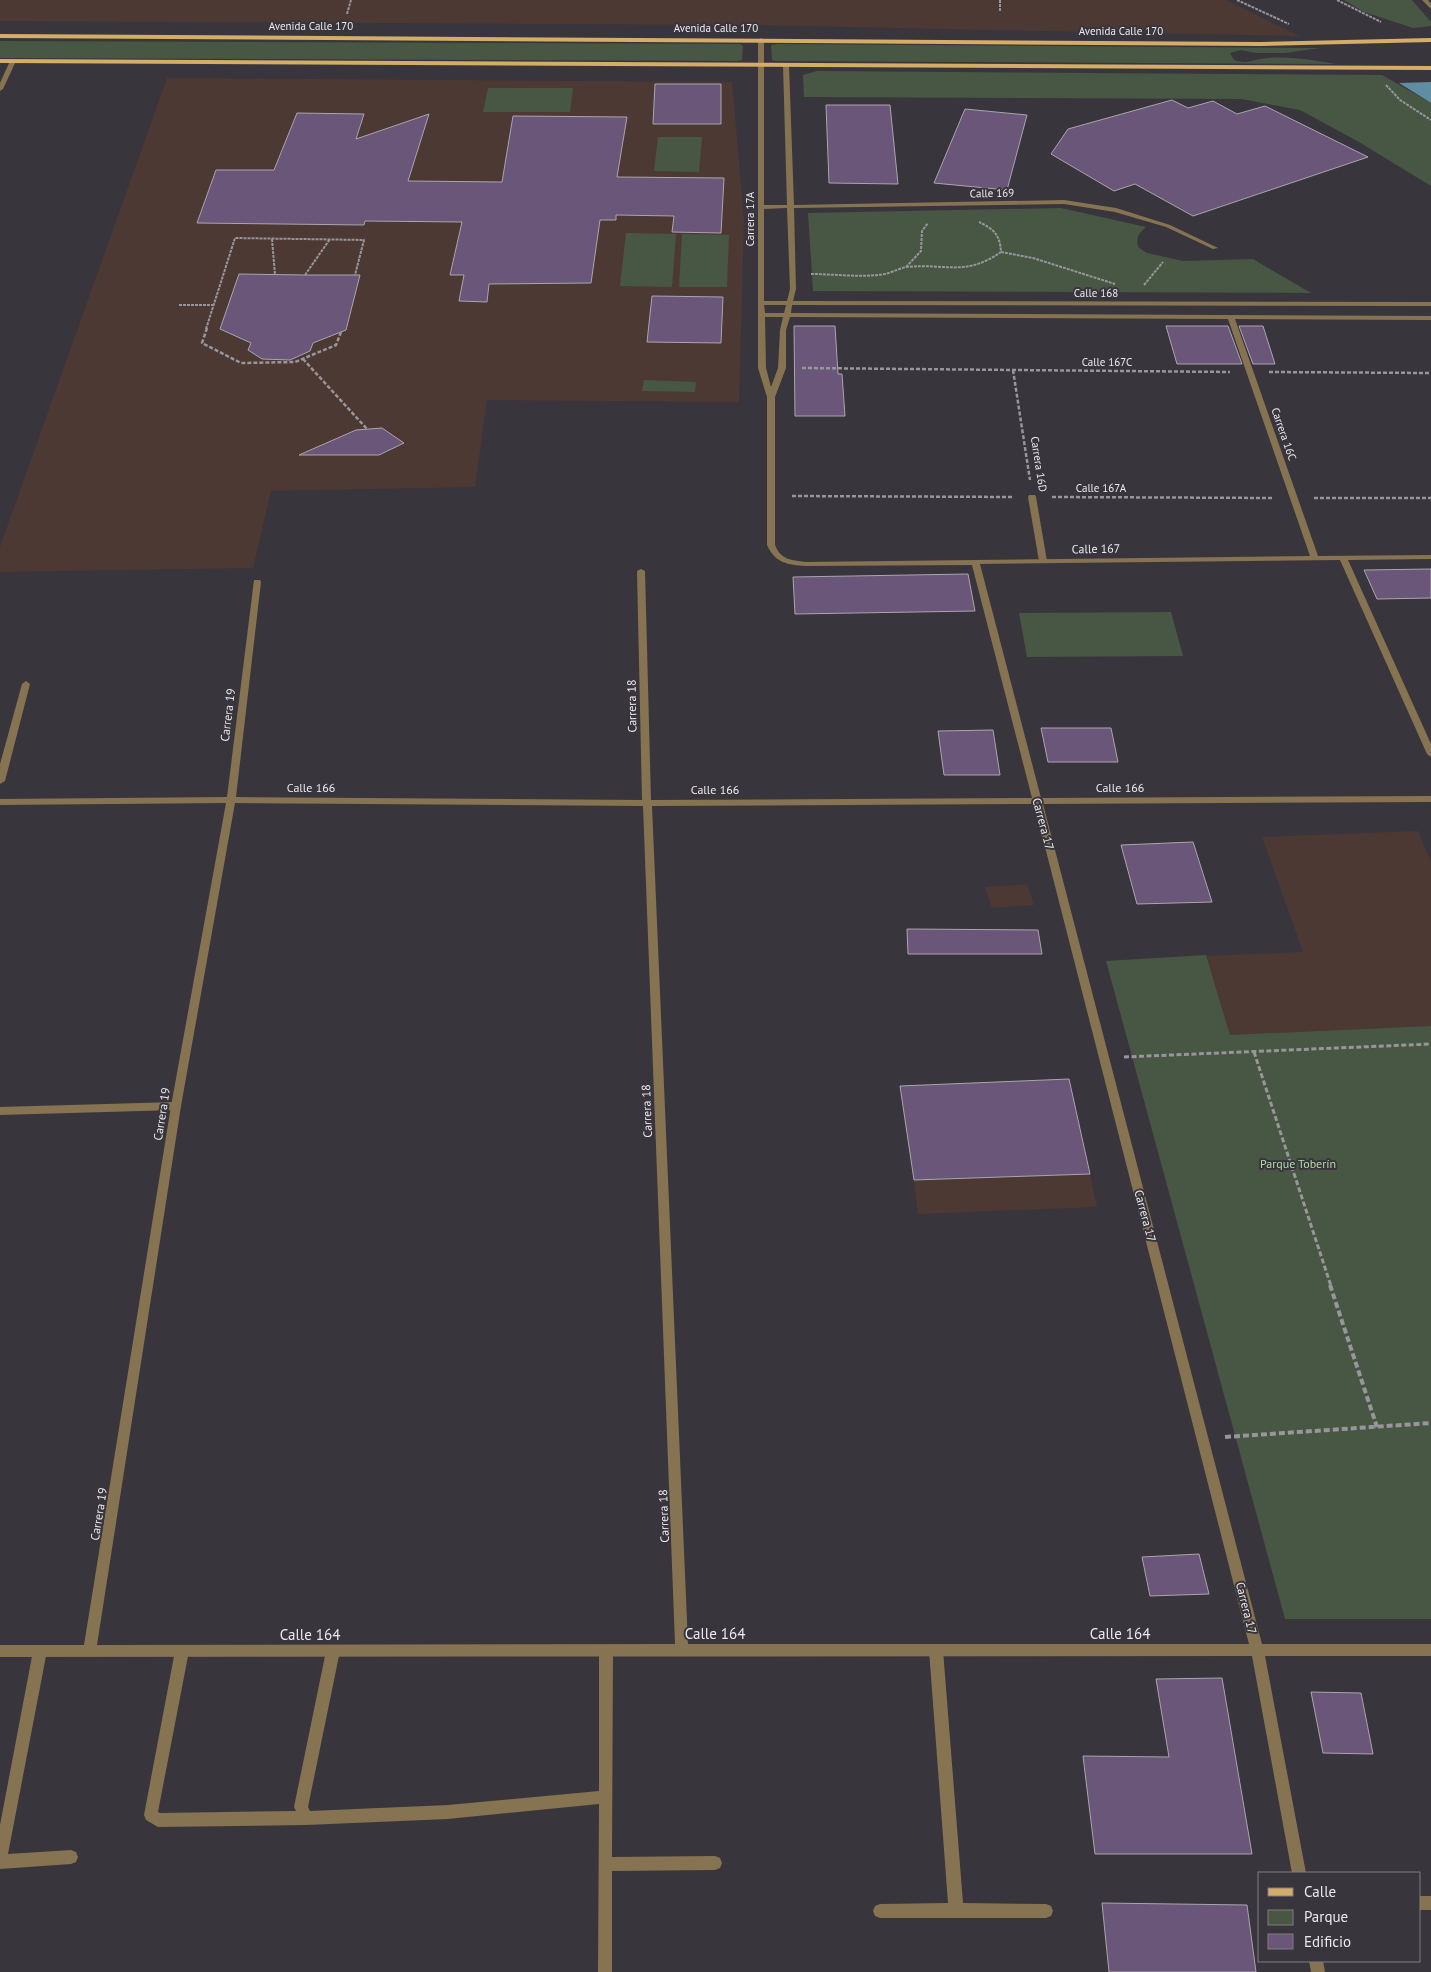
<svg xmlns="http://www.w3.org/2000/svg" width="1431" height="1972" font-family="'PT Sans',sans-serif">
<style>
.education{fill:#4d3933}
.green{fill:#475743}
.water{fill:#5f8da1}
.building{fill:#6a5678;stroke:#aaa5ae}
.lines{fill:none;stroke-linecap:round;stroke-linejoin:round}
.path-far3{stroke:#98959b;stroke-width:2;stroke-dasharray:3 1;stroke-linecap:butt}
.path-far2{stroke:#98959b;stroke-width:2.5;stroke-dasharray:4 2;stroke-linecap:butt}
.path-far1{stroke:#98959b;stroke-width:3;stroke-dasharray:5 2.5;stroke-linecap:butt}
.path{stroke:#98959b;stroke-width:4;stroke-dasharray:6 3;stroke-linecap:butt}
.lane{fill:#867352;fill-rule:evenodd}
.street{fill:#867352;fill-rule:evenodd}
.primary{fill:#d4ad66;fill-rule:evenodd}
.labels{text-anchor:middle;stroke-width:4;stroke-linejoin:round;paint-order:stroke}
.far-street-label{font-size:11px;fill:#ece9ee;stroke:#39353c}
.street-label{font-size:12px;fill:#ece9ee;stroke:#39353c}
.park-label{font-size:12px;fill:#b2dda5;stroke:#39353c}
.near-street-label{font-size:15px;fill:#ece9ee;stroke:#39353c}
</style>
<rect width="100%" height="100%" fill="#39353c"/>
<g class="education">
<path d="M 0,0 L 1226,0 L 1300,36 L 744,25 L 0,21 Z"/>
<path d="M 167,78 L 732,82 L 744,219 L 739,402 L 487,400 L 475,487 L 271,491 L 253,568 L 0,572 L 0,547 Z"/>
<path d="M 1418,831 L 1431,862 L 1431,1026 L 1230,1035 L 1206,956 L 1303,952 L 1262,837 Z"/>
<path d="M 1027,884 L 1034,905 L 992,908 L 985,887 Z"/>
<path d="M 1090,1174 L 1097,1207 L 918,1214 L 914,1180 Z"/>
</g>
<g class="green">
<path d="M 1344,0 L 1412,0 L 1431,22 L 1431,26 L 1413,28 L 1364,12 Z"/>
<path d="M 0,41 L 740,44 L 743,46 L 742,60 L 737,61 L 0,58 Z"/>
<path d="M 777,44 L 1320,48 L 1285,53 L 1256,53 L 1241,50 L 1230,53 L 1234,60 C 1246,64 1249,61 1260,59 C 1281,55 1313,60 1335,64 L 776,61 L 772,60 L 771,45 Z"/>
<path d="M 817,71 L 1382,75 L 1431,103 L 1431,186 L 1359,142 L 1300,110 L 1241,99 L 804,97 L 803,75 Z"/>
<path d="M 488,88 L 573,88 L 570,112 L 483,112 Z"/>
<path d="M 658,137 L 702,137 L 699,172 L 654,171 Z"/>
<path d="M 1061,208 L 1146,227 C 1139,233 1136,237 1138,247 L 1147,253 L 1183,261 L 1253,259 L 1311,293 L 813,291 L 808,213 Z"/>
<path d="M 626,233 L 676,234 L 672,287 L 620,286 Z"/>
<path d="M 682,234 L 729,235 L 727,287 L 679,287 Z"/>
<path d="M 644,380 L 696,382 L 695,392 L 642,391 Z"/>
<path d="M 1171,612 L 1183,656 L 1027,657 L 1019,613 Z"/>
<path d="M 1206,955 L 1230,1035 L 1431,1026 L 1431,1619 L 1285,1619 L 1106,961 Z"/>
</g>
<path class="water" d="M 1431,82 L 1431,103 L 1399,83 Z"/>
<g class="building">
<path d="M 655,84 L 721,84 L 721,124 L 653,124 Z"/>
<path d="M 1172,100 L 1188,108 L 1213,101 L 1237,114 L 1265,106 L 1368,157 L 1193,216 L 1135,184 L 1114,191 L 1051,154 L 1068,129 Z"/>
<path d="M 826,105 L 890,105 L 898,184 L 829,183 Z"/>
<path d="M 965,109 L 1027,115 L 1007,190 L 934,183 Z"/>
<path d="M 297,113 L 364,114 L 356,139 L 429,114 L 408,181 L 502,182 L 513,116 L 627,117 L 617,177 L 724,178 L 721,233 L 672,232 L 674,216 L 616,215 L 616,220 L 600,220 L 591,283 L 489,284 L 487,302 L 459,301 L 464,275 L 450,275 L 462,222 L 365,221 L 364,225 L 197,223 L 216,170 L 274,170 Z"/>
<path d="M 239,274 L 305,275 L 360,275 L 346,330 L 313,343 L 310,351 L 290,360 L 262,359 L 248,350 L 251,343 L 220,329 Z"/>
<path d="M 652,296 L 723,297 L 721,343 L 647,342 Z"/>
<path d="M 794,326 L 835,326 L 838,374 L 842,374 L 845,416 L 795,416 Z"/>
<path d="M 1166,326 L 1228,326 L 1242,364 L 1177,364 Z"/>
<path d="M 1239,326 L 1263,326 L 1275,364 L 1253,364 Z"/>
<path d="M 382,428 L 404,443 L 379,455 L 299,455 L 356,430 Z"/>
<path d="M 1431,569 L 1431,598 L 1377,599 L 1364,570 Z"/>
<path d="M 968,574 L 975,611 L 795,614 L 793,577 Z"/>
<path d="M 1041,728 L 1111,728 L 1118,762 L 1048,762 Z"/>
<path d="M 993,730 L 1000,775 L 944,775 L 938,731 Z"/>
<path d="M 1193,842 L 1212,902 L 1137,904 L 1121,845 Z"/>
<path d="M 907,929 L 1038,930 L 1042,954 L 908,954 Z"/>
<path d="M 1069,1079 L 1090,1174 L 914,1180 L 900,1086 Z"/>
<path d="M 1199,1554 L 1209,1594 L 1150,1596 L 1142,1557 Z"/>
<path d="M 1222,1678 L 1252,1854 L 1095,1854 L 1083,1756 L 1169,1757 L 1156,1679 Z"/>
<path d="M 1311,1692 L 1361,1693 L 1373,1754 L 1323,1753 Z"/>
<path d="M 1102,1903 L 1247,1905 L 1256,1972 L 1109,1972 Z"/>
</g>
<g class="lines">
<g class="path-far3">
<path d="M 1000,0 L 1000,11"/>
<path d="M 1237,0 L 1289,24"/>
<path d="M 1337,0 L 1381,22"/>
<path d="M 347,14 L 351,0"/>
<path d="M 1386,85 L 1400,100 L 1431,120"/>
<path d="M 272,239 L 275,275"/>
<path d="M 1001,252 L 1033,258 L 1115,284"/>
<path d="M 906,267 L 921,251 L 922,231 L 928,223"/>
<path d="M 811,274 C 835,274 861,278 885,274 C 893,272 900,268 907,267 C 946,263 965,277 1001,252 C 1000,235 994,229 979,222"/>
<path d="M 305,275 L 330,239"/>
<path d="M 1144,285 L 1163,262"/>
<path d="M 179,305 L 214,305"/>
<path d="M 206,329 L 235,238 L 364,240 L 355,275"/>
</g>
<g class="path-far2">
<path d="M 207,328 L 202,343 L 241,363 L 295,362 L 336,345 L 341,332"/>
<path d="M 303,359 L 367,429"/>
<path d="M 802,368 L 1230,372"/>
<path d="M 1013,370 L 1030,480"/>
<path d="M 1269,372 L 1431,373"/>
<path d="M 792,496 L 1013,497"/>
<path d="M 1052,497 L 1273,498"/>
<path d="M 1314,498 L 1431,498"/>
</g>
<g class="path-far1">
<path d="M 1254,1052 L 1331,1286"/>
<path d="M 1124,1057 L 1431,1044"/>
</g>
<g class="path">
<path d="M 1330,1285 L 1377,1427"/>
<path d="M 1225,1437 L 1431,1423"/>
</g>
<g class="lane">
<path d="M 1029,495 L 1035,495 L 1036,497 L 1047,561 L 1043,563 L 1039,561 L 1028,497 Z"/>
<path d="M 26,681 L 30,684 L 5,781 L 0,784 L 0,764 L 22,684 Z"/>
<path d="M 176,1102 L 180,1103 L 181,1106 L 180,1109 L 176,1110 L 0,1115 L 0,1107 Z"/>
<path d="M 936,1644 L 941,1646 L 943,1650 L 963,1903 L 1046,1904 L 1051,1906 L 1053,1911 L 1051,1916 L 1046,1918 L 880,1918 L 875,1916 L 873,1911 L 875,1906 L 880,1904 L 948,1903 L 929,1650 L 931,1646 Z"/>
<path d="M 40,1645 L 45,1647 L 47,1651 L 8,1854 L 71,1850 L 76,1852 L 78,1857 L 76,1862 L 71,1864 L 0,1869 L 0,1825 L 33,1651 L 35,1647 Z"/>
<path d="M 182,1645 L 187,1647 L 189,1651 L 158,1812 L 160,1813 L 296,1811 L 294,1807 L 326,1651 L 328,1647 L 333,1645 L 338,1647 L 340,1651 L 308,1807 L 310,1811 L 448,1805 L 599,1791 L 599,1651 L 601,1647 L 606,1645 L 611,1647 L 613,1651 L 612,1857 L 715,1856 L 720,1858 L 722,1863 L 720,1868 L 715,1870 L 612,1871 L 612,1972 L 598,1972 L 599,1804 L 448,1819 L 306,1825 L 158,1827 L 146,1820 L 144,1815 L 175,1651 L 177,1647 Z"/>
<rect x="1420" y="1896" width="11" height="14"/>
</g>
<g class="street">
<path d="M 1422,0 L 1428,0 L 1431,4 L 1431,9 Z"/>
<path d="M 761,38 L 764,40 L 764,205 L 787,205 L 783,65 L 786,63 L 789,65 L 794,205 L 1064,200 L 1116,208 L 1170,225 L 1218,248 L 1213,249 L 1166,227 L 1115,212 L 1064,204 L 794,208 L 796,289 L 793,301 L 1431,302 L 1431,306 L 792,305 L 791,313 L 1431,316 L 1431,320 L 1235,319 L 1318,556 L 1431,555 L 1431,559 L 1348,560 L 1431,744 L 1431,757 L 1427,754 L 1340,560 L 980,564 L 1041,798 L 1431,796 L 1431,802 L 1043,804 L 1262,1644 L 1431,1644 L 1431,1656 L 1265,1656 L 1306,1873 L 1292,1873 L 1252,1656 L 0,1657 L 0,1645 L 84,1645 L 171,1106 L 226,803 L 0,805 L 0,799 L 227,797 L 254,580 L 260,580 L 261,582 L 236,797 L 642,800 L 637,571 L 641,569 L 645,571 L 651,800 L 1032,798 L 972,565 L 806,566 C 788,565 775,563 767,545 L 767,397 L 758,368 L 758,40 ZM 787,208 L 790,289 L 787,301 L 764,301 L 764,209 ZM 764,305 L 786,305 L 784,313 L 765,313 ZM 765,317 L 783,317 L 780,330 L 778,368 L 771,387 L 766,368 ZM 790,317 L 1228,319 L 1310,556 L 806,562 C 791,560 781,560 775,545 L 775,397 L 786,368 L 786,330 ZM 235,803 L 643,806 L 675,1644 L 97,1645 L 181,1106 ZM 1034,804 L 1249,1644 L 688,1644 L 652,806 Z"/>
<path d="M 13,59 L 16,61 L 3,89 L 0,91 L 0,83 L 10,61 Z"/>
<path d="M 1309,1961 L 1323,1961 L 1325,1972 L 1311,1972 Z"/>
</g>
<g class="primary">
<path d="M 0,34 L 1261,42 L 1431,38 L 1431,42 L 1261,46 L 0,38 Z"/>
<path d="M 0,59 L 1431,66 L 1431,70 L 0,63 Z"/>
</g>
</g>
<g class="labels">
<g class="far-street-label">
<text x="311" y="30">Avenida Calle 170</text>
<text x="716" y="32">Avenida Calle 170</text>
<text x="1121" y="35">Avenida Calle 170</text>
<text transform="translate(992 193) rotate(-1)" y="4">Calle 169</text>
<text transform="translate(750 219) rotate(-90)" y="4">Carrera 17A</text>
<text x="1096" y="297">Calle 168</text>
<text x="1107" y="366">Calle 167C</text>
<text transform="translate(1284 434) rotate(71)" y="4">Carrera 16C</text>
<text transform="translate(1039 464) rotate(81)" y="4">Carrera 16D</text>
<text x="1101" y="492">Calle 167A</text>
</g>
<g class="street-label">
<text transform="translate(1096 549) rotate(-1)" y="4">Calle 167</text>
<text transform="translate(632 706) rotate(-91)" y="4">Carrera 18</text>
<text transform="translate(228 715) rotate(-83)" y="4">Carrera 19</text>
<text x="311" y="792">Calle 166</text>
<text x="1120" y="792">Calle 166</text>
<text x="715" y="794">Calle 166</text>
<text transform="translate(1043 824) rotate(75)" y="4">Carrera 17</text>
<text transform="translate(647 1111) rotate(-92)" y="4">Carrera 18</text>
<text transform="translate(162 1114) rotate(-81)" y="4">Carrera 19</text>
<text transform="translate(1145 1216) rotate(75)" y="4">Carrera 17</text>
<text transform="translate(99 1514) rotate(-81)" y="4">Carrera 19</text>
<text transform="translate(664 1516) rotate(-92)" y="4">Carrera 18</text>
<text transform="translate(1246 1608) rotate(76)" y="4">Carrera 17</text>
</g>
<g class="park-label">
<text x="1298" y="1168">Parque Toberín</text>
</g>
<g class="near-street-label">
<text x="715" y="1639">Calle 164</text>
<text x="1120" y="1639">Calle 164</text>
<text x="310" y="1640">Calle 164</text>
</g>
</g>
<rect x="1258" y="1872" width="162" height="90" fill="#39353c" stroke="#817d83"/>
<rect x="1268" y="1888" width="25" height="8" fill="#d4ad66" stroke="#817d83"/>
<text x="1304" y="1897" font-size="15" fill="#ece9ee">Calle</text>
<rect x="1268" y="1910" width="25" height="15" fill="#475743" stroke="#817d83"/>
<text x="1304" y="1922" font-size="15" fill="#ece9ee">Parque</text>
<rect x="1268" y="1934" width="25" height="15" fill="#6a5678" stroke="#817d83"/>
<text x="1304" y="1947" font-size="15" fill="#ece9ee">Edificio</text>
</svg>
